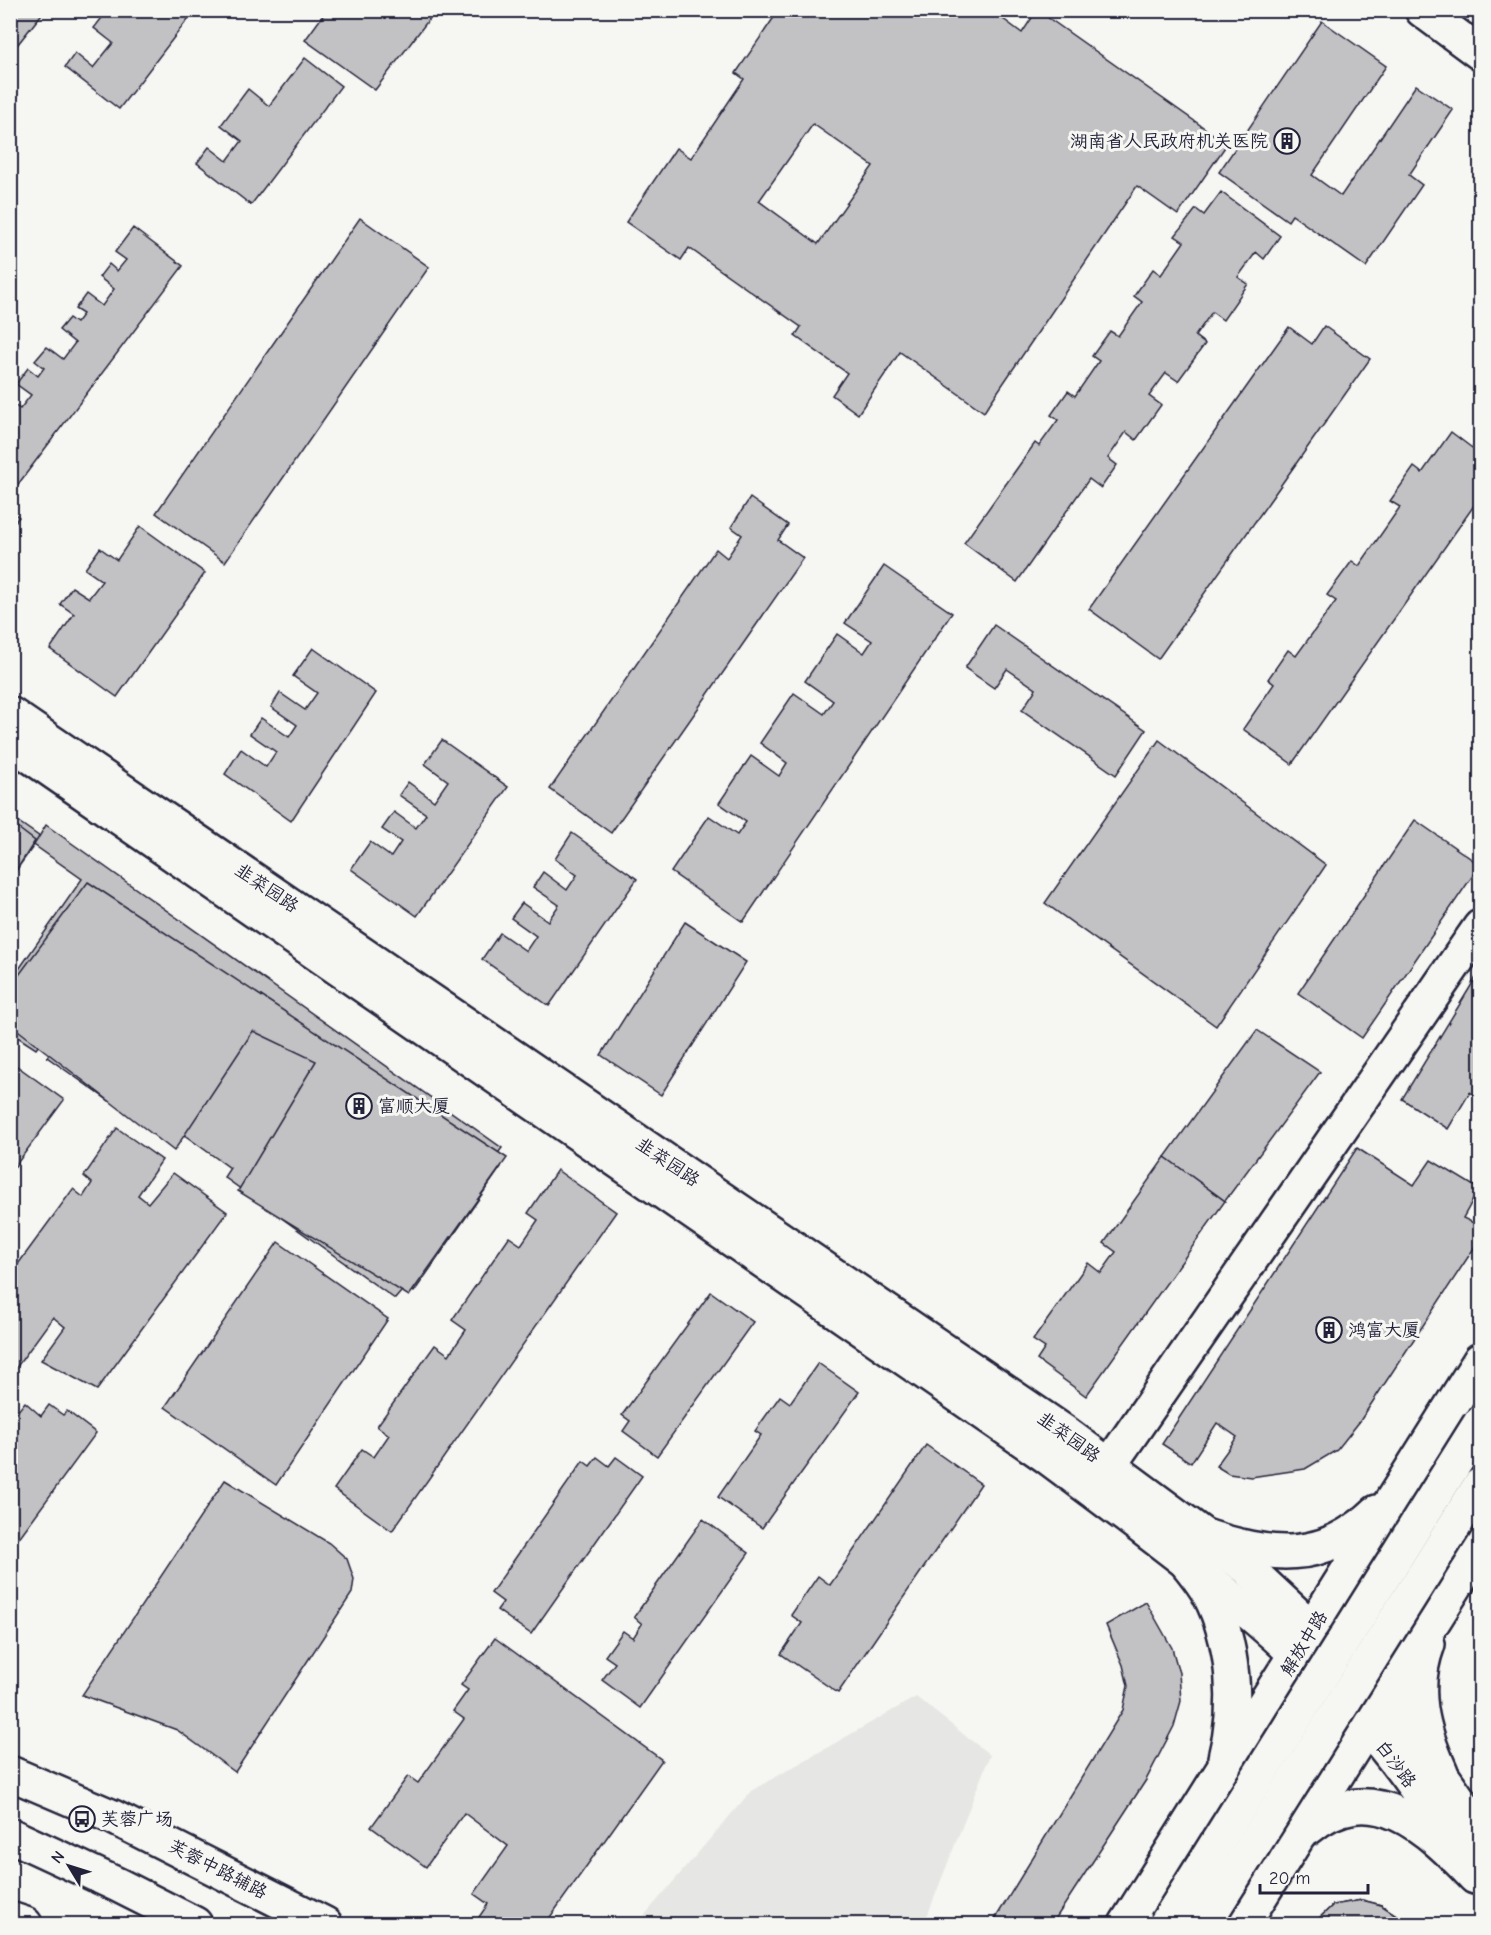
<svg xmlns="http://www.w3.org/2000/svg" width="1491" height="1935" font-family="'Comic Neue','LXGW WenKai TC',sans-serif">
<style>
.built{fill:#e6e6e4}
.building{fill:#c2c2c4;stroke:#22223b;stroke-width:1.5;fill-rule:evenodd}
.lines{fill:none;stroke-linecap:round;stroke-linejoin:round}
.minor-casing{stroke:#22223b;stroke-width:38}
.major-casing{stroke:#22223b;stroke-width:38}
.minor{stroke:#f6f6f2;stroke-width:33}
.major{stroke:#f6f6f2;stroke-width:33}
.minor-bridge-casing{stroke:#22223b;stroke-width:38;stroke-linecap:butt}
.minor-bridge{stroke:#f6f6f2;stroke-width:33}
.labels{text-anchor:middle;stroke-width:6;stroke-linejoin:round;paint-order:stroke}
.poi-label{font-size:18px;fill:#22223b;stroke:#f6f6f2;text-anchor:start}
.street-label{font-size:18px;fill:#22223b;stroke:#f6f6f2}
</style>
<rect width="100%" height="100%" fill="#f6f6f2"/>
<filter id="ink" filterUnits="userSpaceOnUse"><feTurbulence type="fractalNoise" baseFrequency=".0167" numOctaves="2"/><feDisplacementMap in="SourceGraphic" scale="12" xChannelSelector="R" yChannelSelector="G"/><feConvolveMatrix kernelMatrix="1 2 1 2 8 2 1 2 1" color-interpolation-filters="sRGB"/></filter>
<g filter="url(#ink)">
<path class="built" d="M 916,1697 L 990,1755 L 924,1924 L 637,1924 L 751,1791 Z"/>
<g class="building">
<path d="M 10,10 L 45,10 L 10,54 Z"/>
<path d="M 108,10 L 195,10 L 119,109 L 65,67 L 75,53 L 93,68 L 113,43 L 94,28 Z"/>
<path d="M 327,10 L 436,10 L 375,90 L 305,40 Z"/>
<path d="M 779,10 L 991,10 L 1022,33 L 1037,10 L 1227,144 L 1178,215 L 1137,186 L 984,412 L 900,352 L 858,414 L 832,395 L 847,373 L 795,336 L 801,327 L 689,248 L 681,260 L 626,222 L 676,148 L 691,158 L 744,79 L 736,73 ZM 813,124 L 873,166 L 818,244 L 759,201 Z"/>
<path d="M 1322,21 L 1386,66 L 1312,175 L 1341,196 L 1416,85 L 1453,110 L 1409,175 L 1422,185 L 1366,267 L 1292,215 L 1288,221 L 1219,172 Z"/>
<path d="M 305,58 L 341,86 L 251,205 L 197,163 L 209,147 L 227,161 L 242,141 L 221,125 L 248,89 L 269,106 Z"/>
<path d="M 1221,192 L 1280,236 L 1264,259 L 1256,252 L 1238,277 L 1248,284 L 1223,320 L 1212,312 L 1195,336 L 1205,344 L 1178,381 L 1166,373 L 1149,396 L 1161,405 L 1136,440 L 1126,432 L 1108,458 L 1117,465 L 1101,488 L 1089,479 L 1017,582 L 964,543 L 1035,443 L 1039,446 L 1058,420 L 1051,415 L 1068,391 L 1075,396 L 1099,361 L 1092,356 L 1110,331 L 1118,336 L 1142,302 L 1134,296 L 1153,269 L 1161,275 L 1184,242 L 1175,236 L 1196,209 L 1204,215 Z"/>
<path d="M 360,218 L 429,267 L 225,562 L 156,513 Z"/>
<path d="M 133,228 L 183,266 L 10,495 L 10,402 L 20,409 L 31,395 L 16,384 L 28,368 L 38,376 L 44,368 L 35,361 L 47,347 L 63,359 L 75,343 L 59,330 L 69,318 L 76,323 L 83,314 L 75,309 L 86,294 L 102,306 L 114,289 L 99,277 L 109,264 L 117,271 L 126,260 L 115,252 Z"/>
<path d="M 1324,326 L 1370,359 L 1158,659 L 1089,609 L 1289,327 L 1312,344 Z"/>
<path d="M 1451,432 L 1480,454 L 1480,497 L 1292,764 L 1243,729 L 1274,684 L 1268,679 L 1288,650 L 1296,656 L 1336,601 L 1327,595 L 1352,561 L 1359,566 L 1400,507 L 1390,501 L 1414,467 L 1422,473 Z"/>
<path d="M 750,498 L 788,525 L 778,540 L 803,558 L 611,833 L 550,789 L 716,549 L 727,558 L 742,535 L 731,527 Z"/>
<path d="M 10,510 L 19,517 L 10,528 Z"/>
<path d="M 140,526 L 205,573 L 117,697 L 50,649 L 74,614 L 60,604 L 72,587 L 89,598 L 102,581 L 85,569 L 100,548 L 117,560 Z"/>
<path d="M 884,566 L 952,613 L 743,922 L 671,872 L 709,816 L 737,835 L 746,822 L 719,803 L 751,756 L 779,776 L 787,763 L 760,743 L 794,693 L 824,714 L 833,701 L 805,681 L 837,634 L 864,653 L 872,641 L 845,623 Z"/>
<path d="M 994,625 L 1146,730 L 1116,775 L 1022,710 L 1036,689 L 1007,669 L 994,688 L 965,668 Z"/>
<path d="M 313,648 L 376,693 L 291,821 L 225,774 L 241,749 L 266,767 L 276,752 L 250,734 L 261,718 L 289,737 L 297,725 L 271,707 L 280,693 L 305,710 L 317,693 L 293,676 Z"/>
<path d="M 442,740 L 508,787 L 417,916 L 351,869 L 370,842 L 391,857 L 401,842 L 382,829 L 394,812 L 416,828 L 426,814 L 399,795 L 408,782 L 434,801 L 448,781 L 425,764 Z"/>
<path d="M 1159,740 L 1326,865 L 1216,1026 L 1045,903 Z"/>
<path d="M 10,816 L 40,837 L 10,879 Z"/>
<path d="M 1415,820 L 1480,865 L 1362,1038 L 1298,993 Z"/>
<path d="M 10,822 L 35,841 L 10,880 Z"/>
<path d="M 46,825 L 502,1148 L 492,1161 L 501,1167 L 414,1292 L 406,1286 L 395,1299 L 224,1177 L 230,1168 L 169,1124 L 162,1135 L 121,1106 L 129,1095 L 118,1087 L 109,1101 L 47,1057 L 53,1048 L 42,1041 L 36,1049 L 10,1032 L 10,982 L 82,879 L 34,845 Z"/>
<path d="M 572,833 L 637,879 L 549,1006 L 482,959 L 500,933 L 526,951 L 536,936 L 511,918 L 522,903 L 548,921 L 559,905 L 533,887 L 543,872 L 567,890 L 577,875 L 555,859 Z"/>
<path d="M 88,882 L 507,1158 L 409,1296 L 238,1191 L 316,1061 L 253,1031 L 174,1151 L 10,1024 L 10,987 Z"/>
<path d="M 685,922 L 746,962 L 661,1095 L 601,1055 Z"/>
<path d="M 1480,971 L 1480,1099 L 1470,1092 L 1448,1129 L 1402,1099 Z"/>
<path d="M 1257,1030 L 1320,1072 L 1225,1201 L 1165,1157 Z"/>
<path d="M 10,1061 L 64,1100 L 10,1173 Z"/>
<path d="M 117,1128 L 162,1160 L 138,1195 L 148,1203 L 173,1173 L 227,1212 L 97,1390 L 41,1360 L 65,1327 L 53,1317 L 16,1368 L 10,1364 L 10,1275 L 73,1189 L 83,1197 L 92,1183 L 84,1176 Z"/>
<path d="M 1357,1148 L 1414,1185 L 1431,1160 L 1479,1189 L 1463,1218 L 1480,1226 L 1480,1239 L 1360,1421 L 1337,1450 L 1305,1469 L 1251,1477 L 1229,1474 L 1216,1466 L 1237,1437 L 1217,1423 L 1191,1463 L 1162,1444 Z"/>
<path d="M 1165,1157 L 1225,1201 L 1086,1396 L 1037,1360 L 1045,1348 L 1033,1340 L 1088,1263 L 1101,1273 L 1116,1252 L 1104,1243 Z"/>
<path d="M 557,1170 L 616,1212 L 392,1531 L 334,1489 L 362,1449 L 374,1457 L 389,1435 L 377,1426 L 435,1345 L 449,1355 L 466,1330 L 452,1320 L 509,1237 L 521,1245 L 538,1220 L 528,1213 Z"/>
<path d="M 278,1242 L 388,1319 L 276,1485 L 165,1407 Z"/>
<path d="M 711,1292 L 753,1322 L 657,1456 L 623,1431 L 630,1421 L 622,1415 Z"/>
<path d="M 818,1363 L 859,1392 L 762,1528 L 718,1497 L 761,1435 L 755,1431 L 780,1396 L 790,1403 Z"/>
<path d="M 25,1402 L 41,1416 L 49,1405 L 63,1415 L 67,1411 L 96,1433 L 10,1550 L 10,1421 Z"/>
<path d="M 926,1445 L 981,1484 L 838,1693 L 781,1654 L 802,1623 L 791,1615 L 818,1576 L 830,1585 Z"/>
<path d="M 597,1457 L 609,1466 L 616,1457 L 642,1476 L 531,1634 L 497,1610 L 503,1602 L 491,1593 L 583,1461 L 590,1466 Z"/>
<path d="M 225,1480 L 329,1543 L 347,1559 L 354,1579 L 352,1593 L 235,1772 L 177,1730 L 82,1695 Z"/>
<path d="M 703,1519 L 749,1553 L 640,1708 L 602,1680 L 615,1663 L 605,1656 L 623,1631 L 633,1638 L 642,1624 L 634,1617 Z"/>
<path d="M 1146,1602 L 1172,1648 L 1179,1673 L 1181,1701 L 1174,1726 L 1146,1780 L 1052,1924 L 992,1924 L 1123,1710 L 1128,1686 L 1123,1665 L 1106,1625 Z"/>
<path d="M 495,1638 L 662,1760 L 548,1920 L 554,1924 L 489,1924 L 479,1917 L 488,1904 L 474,1894 L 508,1846 L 464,1813 L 426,1867 L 371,1827 L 408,1776 L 418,1783 L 464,1719 L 453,1711 L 468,1690 L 461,1685 Z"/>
<path d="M 1362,1900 L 1381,1905 L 1410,1924 L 1313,1924 L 1333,1905 Z"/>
<path d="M 1362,1900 L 1381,1905 L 1410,1924 L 1313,1924 L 1333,1905 Z"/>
</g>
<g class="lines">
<g class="minor-casing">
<g id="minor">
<path d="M 1422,10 L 1480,53"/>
<path d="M 10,714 L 1064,1432 L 1246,1567 L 1374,1686 L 1413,1734 L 1480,1830"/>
<path d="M 10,742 L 1046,1456 C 1153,1536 1263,1614 1354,1712 C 1395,1755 1428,1806 1460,1854"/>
<path d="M 1109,1466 L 1480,927"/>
<path d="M 10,1773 L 113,1817 L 325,1924"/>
</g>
</g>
<g class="major-casing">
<g id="major">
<path d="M 1202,1535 C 1269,1557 1322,1565 1377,1512"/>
<path d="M 1184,1559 C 1192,1570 1202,1581 1209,1594 C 1234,1642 1239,1705 1225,1758"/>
<path d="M 1428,1644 C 1411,1689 1422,1730 1441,1772"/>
<path d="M 1307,1829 C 1372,1774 1428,1828 1475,1877"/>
<path d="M 10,1835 L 118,1885 L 195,1924"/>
<path d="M 10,1919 L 25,1924"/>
<path d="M 1126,1924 L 1480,1360"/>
<path d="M 1243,1924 L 1480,1547"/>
</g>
</g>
<use href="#minor" class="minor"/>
<use href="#major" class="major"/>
<g class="minor-bridge-casing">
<g id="minor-bridge">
<path d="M 1166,1924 L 1480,1423"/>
<path d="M 1204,1924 L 1480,1485"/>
</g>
</g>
<use href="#minor-bridge" class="minor-bridge"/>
</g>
</g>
<defs>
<g id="building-ring" transform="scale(1.35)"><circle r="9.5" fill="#f6f6f2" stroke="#22223b" stroke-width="1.5"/><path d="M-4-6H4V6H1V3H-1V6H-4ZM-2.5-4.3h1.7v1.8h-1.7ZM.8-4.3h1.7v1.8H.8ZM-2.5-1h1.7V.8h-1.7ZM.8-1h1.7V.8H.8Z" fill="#22223b"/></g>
<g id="bus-ring" transform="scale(1.35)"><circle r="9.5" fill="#f6f6f2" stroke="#22223b" stroke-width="1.5"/><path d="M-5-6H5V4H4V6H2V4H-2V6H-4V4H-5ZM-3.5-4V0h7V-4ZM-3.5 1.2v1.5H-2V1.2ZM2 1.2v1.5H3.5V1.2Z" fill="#22223b"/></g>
</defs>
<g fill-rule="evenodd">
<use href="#building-ring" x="1287" y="141"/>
<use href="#building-ring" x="359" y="1106"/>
<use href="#building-ring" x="1329" y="1330"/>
<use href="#bus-ring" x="82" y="1819"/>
</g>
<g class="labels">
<g class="poi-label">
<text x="1268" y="147" text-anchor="end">湖南省人民政府机关医院</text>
<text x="378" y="1112">富顺大厦</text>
<text x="1348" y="1336">鸿富大厦</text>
<text x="101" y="1825">芙蓉广场</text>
</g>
<g class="street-label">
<text transform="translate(267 888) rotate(34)" y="6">韭菜园路</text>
<text transform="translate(668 1162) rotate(34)" y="6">韭菜园路</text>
<text transform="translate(1069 1437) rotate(36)" y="6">韭菜园路</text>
<text transform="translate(1304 1643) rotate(-59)" y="6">解放中路</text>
<text transform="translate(1396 1764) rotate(53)" y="6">白沙路</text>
<text transform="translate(218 1869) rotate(27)" y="6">芙蓉中路辅路</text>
</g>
</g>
<rect width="1491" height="1935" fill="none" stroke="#f6f6f2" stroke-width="36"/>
<rect x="18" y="18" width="1455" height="1899" fill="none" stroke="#22223b" stroke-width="2" filter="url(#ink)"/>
<g transform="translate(69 1866) rotate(308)" stroke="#f6f6f2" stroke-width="4.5" paint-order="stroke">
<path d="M0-4.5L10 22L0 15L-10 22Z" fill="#22223b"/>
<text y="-9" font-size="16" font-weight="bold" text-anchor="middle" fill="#22223b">N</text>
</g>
<path d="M1260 1884v9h108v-9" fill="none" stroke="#22223b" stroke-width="3"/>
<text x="1269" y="1884" font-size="18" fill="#22223b" stroke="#f6f6f2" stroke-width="4.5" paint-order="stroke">20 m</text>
</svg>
